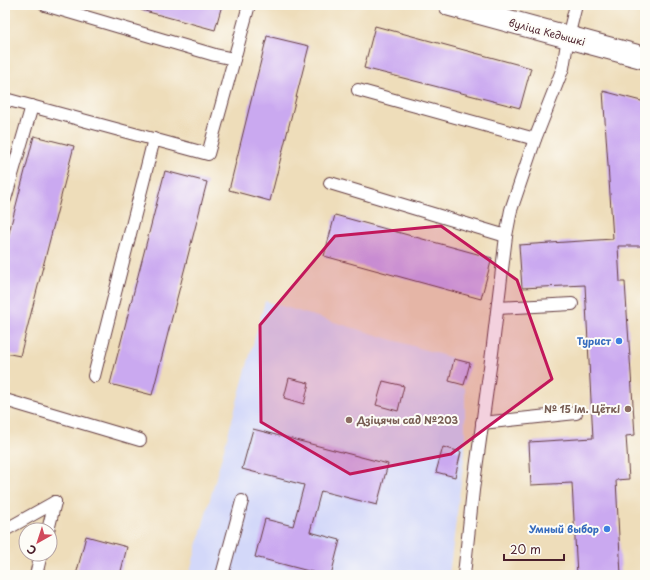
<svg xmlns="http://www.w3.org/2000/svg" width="650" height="580" font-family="'Playpen Sans',sans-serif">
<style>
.built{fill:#d3d8f9}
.building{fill:#caa9f0}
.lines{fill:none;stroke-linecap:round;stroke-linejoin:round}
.lane-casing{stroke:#633c40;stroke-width:14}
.secondary-casing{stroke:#633c40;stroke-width:24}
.lane{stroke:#fff;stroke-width:12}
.secondary{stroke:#fff;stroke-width:22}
.marked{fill:#c2185b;fill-opacity:0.2;stroke:#c2185b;stroke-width:3;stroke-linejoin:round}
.shop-dot{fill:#3f7fe0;stroke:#fdfcf7;stroke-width:1.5}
.education-dot{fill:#8d6e63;stroke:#fdfcf7;stroke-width:1.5}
.labels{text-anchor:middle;stroke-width:4;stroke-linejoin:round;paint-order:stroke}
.street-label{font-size:10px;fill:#4a1f2b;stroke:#fdfcf7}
.shop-label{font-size:10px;font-weight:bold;fill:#366cbe;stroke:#fdfcf7;text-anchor:end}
.education-label{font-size:10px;font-weight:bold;fill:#785e54;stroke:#fdfcf7;text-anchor:end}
</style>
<rect width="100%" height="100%" fill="#fdfcf7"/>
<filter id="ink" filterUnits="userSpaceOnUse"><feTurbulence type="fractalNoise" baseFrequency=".025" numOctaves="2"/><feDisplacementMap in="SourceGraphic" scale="8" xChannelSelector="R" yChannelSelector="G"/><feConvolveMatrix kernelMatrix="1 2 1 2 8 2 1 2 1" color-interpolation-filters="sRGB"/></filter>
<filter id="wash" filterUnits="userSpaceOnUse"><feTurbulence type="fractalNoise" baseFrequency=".012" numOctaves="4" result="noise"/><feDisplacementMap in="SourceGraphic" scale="16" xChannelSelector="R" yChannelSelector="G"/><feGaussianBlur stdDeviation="0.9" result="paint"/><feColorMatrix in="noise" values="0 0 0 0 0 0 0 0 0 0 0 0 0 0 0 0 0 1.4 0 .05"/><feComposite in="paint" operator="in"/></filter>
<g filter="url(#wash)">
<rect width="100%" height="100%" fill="#eeddba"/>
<path class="built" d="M 265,301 L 452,358 L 447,382 L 465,388 L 465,452 L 449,575 L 189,575 Z"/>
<g id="blocks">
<g class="building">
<path d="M 142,5 L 222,5 L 215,30 L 141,10 Z"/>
<path d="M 375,26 L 531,68 L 520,108 L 364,68 Z"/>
<path d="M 267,36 L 309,46 L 270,201 L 229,190 Z"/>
<path d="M 603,91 L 645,102 L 645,246 L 618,246 L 620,282 L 625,282 L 635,435 L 626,436 L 629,479 L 616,480 L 621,575 L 577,575 L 572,483 L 531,485 L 529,442 L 593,438 L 585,285 L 522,288 L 519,245 L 613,239 Z"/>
<path d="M 34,136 L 74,146 L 20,356 L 5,353 L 5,248 Z"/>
<path d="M 165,171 L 207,182 L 152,395 L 110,384 Z"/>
<path d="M 335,215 L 492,258 L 481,299 L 324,256 Z"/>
<path d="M 454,359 L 470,363 L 464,385 L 449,381 Z"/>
<path d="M 289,378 L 309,383 L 304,404 L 284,398 Z"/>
<path d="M 383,381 L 404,386 L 398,411 L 376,405 Z"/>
<path d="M 253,429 L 388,464 L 377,505 L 321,491 L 310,532 L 340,540 L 331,575 L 324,575 L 255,557 L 265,519 L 293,526 L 304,485 L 242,469 Z"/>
<path d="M 443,447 L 461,452 L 455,477 L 436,472 Z"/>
<path d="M 86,536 L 127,547 L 120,575 L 76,575 Z"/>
</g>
</g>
</g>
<g filter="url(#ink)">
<use href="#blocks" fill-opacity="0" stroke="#633c40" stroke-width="1"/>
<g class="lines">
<g class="lane-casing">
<g id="lane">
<path d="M 45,5 L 215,55 L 234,59"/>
<path d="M 358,90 L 535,139"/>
<path d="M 5,99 L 208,154 L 249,5"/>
<path d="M 330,183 L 506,236"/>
<path d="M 5,199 L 32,106"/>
<path d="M 498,308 L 572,304"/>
<path d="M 94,376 L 154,139"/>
<path d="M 5,400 L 140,440"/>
<path d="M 482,423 L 576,413"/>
<path d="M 5,530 L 55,502"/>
<path d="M 48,530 L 55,502"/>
<path d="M 36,575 L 41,554"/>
<path d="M 222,575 L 242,501"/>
<path d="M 464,575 L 473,490 L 492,353 L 506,236 L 511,210 L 535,139 L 563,68 L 568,37 L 576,5"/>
</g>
</g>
<g class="secondary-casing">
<path id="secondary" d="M 450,5 L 645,58"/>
</g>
<use href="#lane" class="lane"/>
<use href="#secondary" class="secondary"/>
</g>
</g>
<path class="marked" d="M 441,226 L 517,280 L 552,379 L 451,454 L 350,474 L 261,422 L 260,325 L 335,236 Z"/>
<g class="shop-dot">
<circle cx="619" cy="341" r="4"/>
<circle cx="607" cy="529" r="4"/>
</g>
<g class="education-dot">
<circle cx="628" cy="409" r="4"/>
<circle cx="349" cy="420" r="4"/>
</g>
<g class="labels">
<g class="street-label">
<text transform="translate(547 32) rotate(15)" y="4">вуліца Кедышкі</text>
</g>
<g class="shop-label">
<text x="611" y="345">Турист</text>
<text x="599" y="533">Умный выбор</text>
</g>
<g class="education-label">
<text x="620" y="413">№ 15 ім. Цёткі</text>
<text x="357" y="424" text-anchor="start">Дзіцячы сад №203</text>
</g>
</g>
<rect width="650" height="580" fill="none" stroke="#fdfcf7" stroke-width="20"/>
<g transform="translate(38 542) rotate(219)"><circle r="19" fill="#fdfcf7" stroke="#b5a4a5"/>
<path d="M0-3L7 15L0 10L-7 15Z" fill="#d1495b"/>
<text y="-6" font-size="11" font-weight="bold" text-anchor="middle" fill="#4a1f2b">С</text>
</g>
<path d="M504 554v6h60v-6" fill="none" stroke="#4a1f2b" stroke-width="2"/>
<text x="510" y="554" font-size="12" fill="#4a1f2b" stroke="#fdfcf7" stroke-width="3" paint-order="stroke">20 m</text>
</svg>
